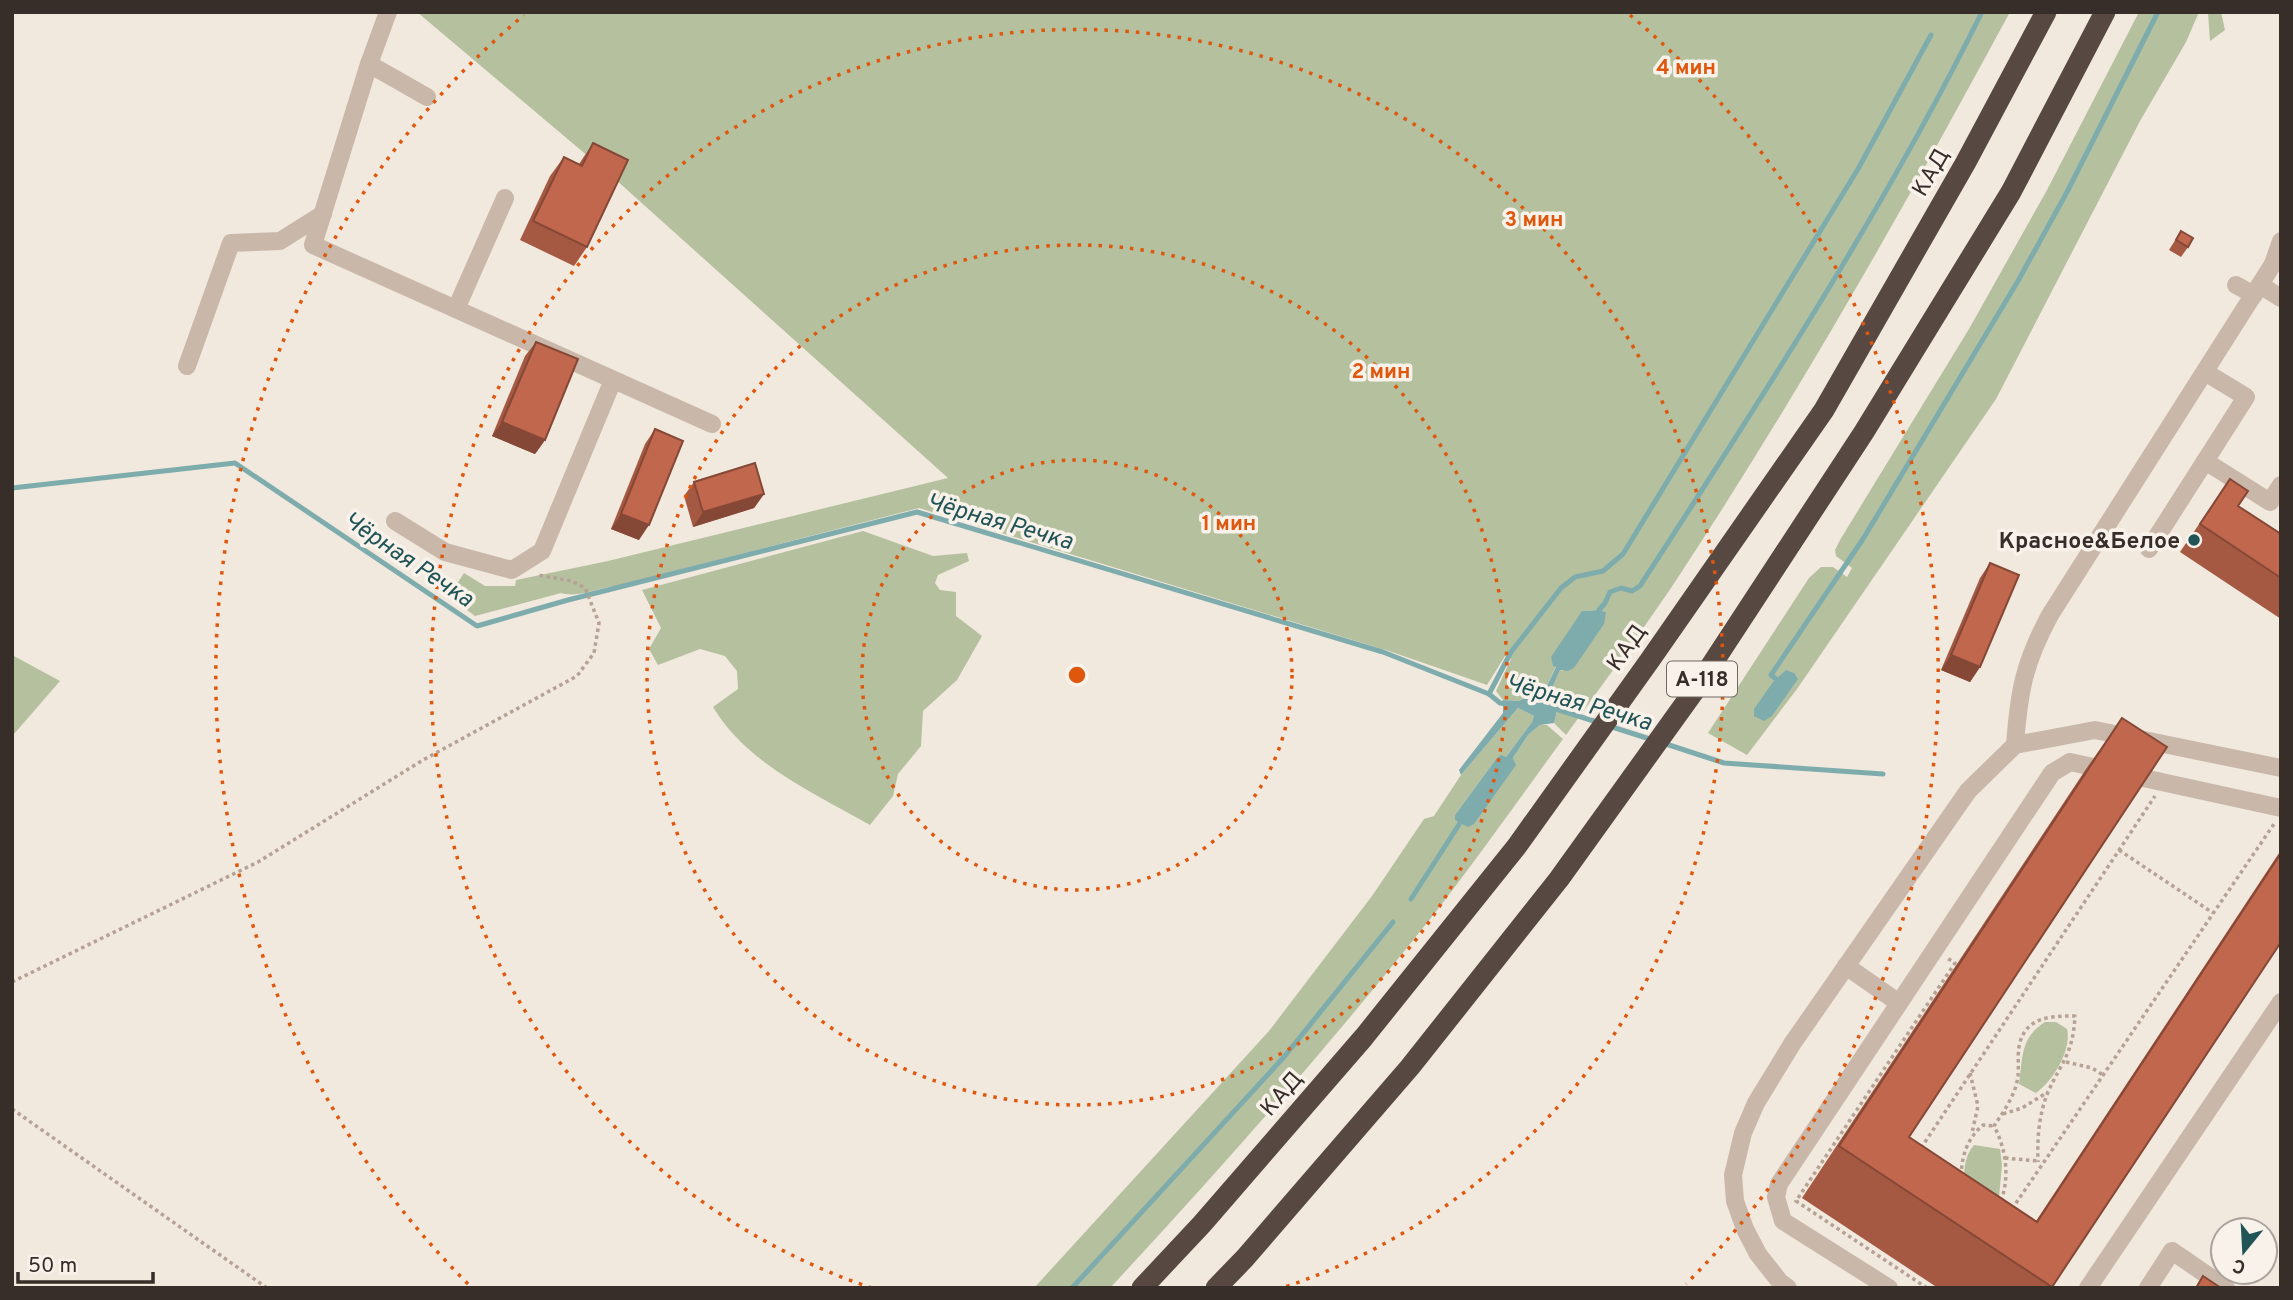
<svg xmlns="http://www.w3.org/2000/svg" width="2293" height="1300" font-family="Overpass,sans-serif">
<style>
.green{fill:#b5c09e}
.water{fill:#7eacad}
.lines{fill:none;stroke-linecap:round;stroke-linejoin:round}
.stream{stroke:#7eacad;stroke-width:5}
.path{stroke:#b5a294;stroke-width:3.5;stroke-dasharray:3.5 3.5;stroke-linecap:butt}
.minor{stroke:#c9b8aa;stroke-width:18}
.highway{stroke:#574841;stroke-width:21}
.wall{fill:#a55942}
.shaded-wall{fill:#864836}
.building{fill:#c0674d;stroke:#864836;stroke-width:2}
.ring{fill:none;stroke:#df570d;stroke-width:3.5;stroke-dasharray:3.5 7}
.poi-dot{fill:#215457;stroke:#f9f2ea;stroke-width:2.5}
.labels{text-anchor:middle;stroke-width:7;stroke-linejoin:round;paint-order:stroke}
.shield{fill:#f9f2ea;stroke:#716863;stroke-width:2}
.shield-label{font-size:21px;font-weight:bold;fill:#372d29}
.street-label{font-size:23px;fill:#372d29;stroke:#f9f2ea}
.poi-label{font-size:23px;font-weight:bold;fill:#372d29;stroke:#f9f2ea;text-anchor:end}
.water-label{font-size:24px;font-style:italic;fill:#215457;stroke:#f9f2ea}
.centre{fill:#df570d;stroke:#f9f2ea;stroke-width:3.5}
.ring-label{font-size:21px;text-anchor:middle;font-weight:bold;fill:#df570d;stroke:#f9f2ea;stroke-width:7;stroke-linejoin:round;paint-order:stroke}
</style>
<rect width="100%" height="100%" fill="#f1e8de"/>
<g class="green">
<path d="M 417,12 L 2010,12 C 1904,208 1794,402 1671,588 C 1637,638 1601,686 1566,735 L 1554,723 L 1559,703 L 1549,700 L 1550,693 L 1560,670 L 1563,671 L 1606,612 L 1599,610 L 1582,611 L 1543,694 L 1534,693 L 1519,701 L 1503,700 L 1496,691 L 1511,659 L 1505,656 L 1487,685 L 1389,651 L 919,508 L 616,586 C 597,588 579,598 561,593 L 475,616 L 449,596 L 464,573 L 485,586 L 515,586 L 516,580 L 608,561 L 948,478 L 615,179 Z"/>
<path d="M 2139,12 L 2199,12 L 2186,42 L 2140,121 L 1996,399 L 1797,689 L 1747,755 L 1708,733 L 1809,578 L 1821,567 L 1833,567 L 1847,577 L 1852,568 L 1836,556 L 1835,550 L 1840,540 L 1969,329 L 2047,190 Z"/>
<path d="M 2208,12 L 2221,12 L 2225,30 L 2210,41 Z"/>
<path d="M 863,531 L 933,556 L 967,553 L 969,561 L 938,575 L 935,583 L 940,590 L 956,592 L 956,616 L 982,636 L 957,680 L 923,711 L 921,746 L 898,774 L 893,796 L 870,825 C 814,793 747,764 713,707 L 738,689 L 737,671 L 725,656 L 700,649 L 658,665 L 649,649 L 661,628 L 642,590 Z"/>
<path d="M 12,655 L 60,681 L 14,734 L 12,733 Z"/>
<path d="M 1518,708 L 1534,716 L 1532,722 L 1506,757 L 1496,759 L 1455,815 L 1455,820 L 1515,765 L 1513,758 L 1528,735 L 1540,725 L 1547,725 L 1563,739 C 1514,806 1466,875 1414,939 C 1317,1060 1215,1175 1110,1288 L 1034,1288 L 1269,1031 L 1372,896 L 1424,819 L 1434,816 L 1461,775 Z"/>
<path d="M 2045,1022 L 2056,1022 L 2067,1029 C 2072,1050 2053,1081 2036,1093 L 2019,1084 C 2023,1057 2020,1038 2045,1022 Z"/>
<path d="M 1974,1145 L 2000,1149 L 2002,1165 L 1999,1197 L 1964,1189 C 1964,1173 1963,1158 1974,1145 Z"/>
</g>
<g class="water">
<path d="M 1599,610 L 1606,612 L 1604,624 L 1574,668 L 1568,671 L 1560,670 L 1550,693 L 1549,700 L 1559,703 L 1554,723 L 1540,725 L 1528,735 L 1513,758 L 1516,765 L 1474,824 L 1468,827 L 1455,820 L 1455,815 L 1496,759 L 1501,755 L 1506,757 L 1532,722 L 1534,716 L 1518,708 L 1461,775 L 1459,770 L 1503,713 L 1503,700 L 1519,701 L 1534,693 L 1543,694 L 1556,667 L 1553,666 L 1551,657 L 1582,611 Z"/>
<path d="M 1786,670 L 1794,673 L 1798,679 L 1772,716 L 1764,721 L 1754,716 L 1754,709 L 1773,682 Z"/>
</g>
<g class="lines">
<g class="stream">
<path d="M 12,488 L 235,463 L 477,626 L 568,600 L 917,512 L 1383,652 L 1489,694 L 1500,703 L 1508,704"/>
<path d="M 1599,610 L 1605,603 L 1610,592 L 1621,588 L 1632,591 L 1640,586 C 1761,399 1883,212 1982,12"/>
<path d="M 1776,679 L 1771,675 L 1863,539 L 2018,281 L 2067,192 L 2158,12"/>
<path d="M 1489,694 L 1511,652 L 1561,588 L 1575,577 L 1603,571 L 1623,554 L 1858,169 L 1931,35"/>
<path d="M 1553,708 L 1600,723"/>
<path d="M 1609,726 L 1653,740"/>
<path d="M 1663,743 L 1724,763 L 1883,774"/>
<path d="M 1411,899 L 1460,823"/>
<path d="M 1072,1288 L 1284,1057 L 1393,922"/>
</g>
<g class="path">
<path d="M 2119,850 L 2213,913"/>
<path d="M 12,982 L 258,862 L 423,760 L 577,676 L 594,653 L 599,623 L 585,588 L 572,581 L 538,575"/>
<path d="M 2066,1062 L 2092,1068 L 2103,1075"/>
<path d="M 1970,1073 L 1978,1106 L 1972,1133"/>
<path d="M 12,1109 L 267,1288"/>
<path d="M 2003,1114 L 2022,1108 L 2048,1092"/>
<path d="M 1921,1148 L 2155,796"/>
<path d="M 2005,1158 L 2038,1161"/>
<path d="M 1961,1176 C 1962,1155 1967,1139 1983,1125 L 1994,1126"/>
<path d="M 2001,1201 C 2010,1176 2006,1149 1994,1126 C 2004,1111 2016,1094 2018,1076 C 2019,1065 2017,1053 2020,1042 C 2028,1016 2052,1016 2075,1016 C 2073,1054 2062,1061 2048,1092 C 2039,1114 2037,1138 2038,1162"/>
<path d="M 2012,1209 L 2274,824"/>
<path d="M 1927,1288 L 1796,1201 L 1955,963 L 1947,958"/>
</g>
<g class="minor">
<path d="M 388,12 L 369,64 L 313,245 L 712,424"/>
<path d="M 369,64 L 427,97"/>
<path d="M 2281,241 L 2273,264 L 2281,254"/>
<path d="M 2236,285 L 2254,295"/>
<path d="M 2260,285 L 2281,298"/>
<path d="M 456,309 L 505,198"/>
<path d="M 187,366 L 231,243 L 280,241 L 323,214"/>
<path d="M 2205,461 L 2270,502 L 2281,485"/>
<path d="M 395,521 L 445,552 L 512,570 L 542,551 L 613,380"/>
<path d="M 2149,549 L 2246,397 L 2205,372"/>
<path d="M 2015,745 C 2019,691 2024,663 2050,615 L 2273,264"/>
<path d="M 1846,966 L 1899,1003"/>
<path d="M 1788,1288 L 1780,1282 L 1758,1254 L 1745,1229 L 1735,1201 L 1733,1175 L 1743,1133 L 1756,1103 L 1792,1044 L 1968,791 L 2015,745 L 2095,730 L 2281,768"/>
<path d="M 1889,1288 L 1783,1221 L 1776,1197 L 1779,1184 L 2052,773 L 2070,762 L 2281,808"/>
<path d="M 2088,1288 L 2281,1002"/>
<path d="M 2148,1288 L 2172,1251 L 2226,1288"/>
</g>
<g class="highway">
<path d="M 1142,1288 L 1202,1224 L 1364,1037 L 1517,846 L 1650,660 L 1824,410 L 1966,162 L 2046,12"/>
<path d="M 1216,1288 L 1245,1258 L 1410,1067 L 1559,879 L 1697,687 L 1864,432 L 2011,192 L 2105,12"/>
</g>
</g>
<g class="wall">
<path d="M 593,143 L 587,247 L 574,266 L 520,240 L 550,176 L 564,157 L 579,164 Z"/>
<path d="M 2181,231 L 2188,247 L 2181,257 L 2169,250 Z"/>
<path d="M 536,342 L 545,440 L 535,454 L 492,436 L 525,356 Z"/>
<path d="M 655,429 L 639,540 L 611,529 L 645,444 Z"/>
<path d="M 2230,479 L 2238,506 L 2281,534 L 2281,619 L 2180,552 Z"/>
<path d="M 694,482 L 764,494 L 754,508 L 693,527 L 684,496 Z"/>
<path d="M 1990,563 L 1980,667 L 1970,682 L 1941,670 L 1980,578 Z"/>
<path d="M 2122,718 L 1909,1137 L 2036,1221 L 2281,850 L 2281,942 L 2052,1288 L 1938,1288 L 1802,1198 L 2086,769 Z"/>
</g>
<g class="shaded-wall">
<path d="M 502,422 L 545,440 L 535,454 L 492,436 Z"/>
<path d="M 764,494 L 754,508 L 693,527 L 703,512 Z"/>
<path d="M 621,514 L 649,525 L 639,540 L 611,529 Z"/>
<path d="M 1951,655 L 1980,667 L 1970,682 L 1941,670 Z"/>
</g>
<g class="building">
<path d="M 593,143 L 628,160 L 587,247 L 533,221 L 564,157 L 582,166 Z"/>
<path d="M 2181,231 L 2193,238 L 2188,247 L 2176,240 Z"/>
<path d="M 536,342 L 578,359 L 545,440 L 502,422 Z"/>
<path d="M 655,429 L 683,441 L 649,525 L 621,514 Z"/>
<path d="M 755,463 L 764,494 L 703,512 L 694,482 Z"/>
<path d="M 2230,479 L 2248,491 L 2238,506 L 2281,534 L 2281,578 L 2200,524 Z"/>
<path d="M 1990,563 L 2019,575 L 1980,667 L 1951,655 Z"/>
<path d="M 2122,718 L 2167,747 L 1909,1137 L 2037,1222 L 2281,853 L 2281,942 L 2052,1287 L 1839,1146 Z"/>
<path d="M 2203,1276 L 2221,1288 L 2196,1288 Z"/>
</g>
<g class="ring">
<circle cx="1077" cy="675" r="215"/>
<circle cx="1077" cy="675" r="430"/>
<path d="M872 1288A646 646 0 1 1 1282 1288"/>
<path d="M468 1284A861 861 0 0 1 524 15M1630 15A861 861 0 0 1 1686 1284"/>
</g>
<circle class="poi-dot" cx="2194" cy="540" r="7"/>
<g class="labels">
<rect class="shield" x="1667" y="661.5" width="70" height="35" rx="5"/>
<g class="shield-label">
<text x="1702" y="686">А-118</text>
</g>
<g class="street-label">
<text transform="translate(1930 172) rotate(-60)" y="8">КАД</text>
<text transform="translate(1626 647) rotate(-55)" y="8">КАД</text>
<text transform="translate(1281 1093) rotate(-49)" y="8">КАД</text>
</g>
<g class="poi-label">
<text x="2180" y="548">Красное&amp;Белое</text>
</g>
<g class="water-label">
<text transform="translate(1000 521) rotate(16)" y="8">Чёрная Речка</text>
<text transform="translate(409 559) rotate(34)" y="8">Чёрная Речка</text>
<text transform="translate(1579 702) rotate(16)" y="8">Чёрная Речка</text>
</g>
</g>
<circle cx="1077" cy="675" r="10" class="centre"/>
<g class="ring-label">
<text x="1686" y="74">4 мин</text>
<text x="1534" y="226">3 мин</text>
<text x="1381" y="378">2 мин</text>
<text x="1229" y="530">1 мин</text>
</g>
<rect width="2293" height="1300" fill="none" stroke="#372d29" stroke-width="28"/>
<g transform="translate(2244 1251) rotate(198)"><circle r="33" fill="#f9f2ea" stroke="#aba39d" stroke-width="2"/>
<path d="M0-5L12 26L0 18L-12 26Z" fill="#215457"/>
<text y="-10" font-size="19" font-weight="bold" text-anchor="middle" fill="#372d29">С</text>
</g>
<path d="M18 1272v10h135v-10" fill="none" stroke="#372d29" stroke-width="3.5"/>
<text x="28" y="1272" font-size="21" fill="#372d29" stroke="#f9f2ea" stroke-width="5" paint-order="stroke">50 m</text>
</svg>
